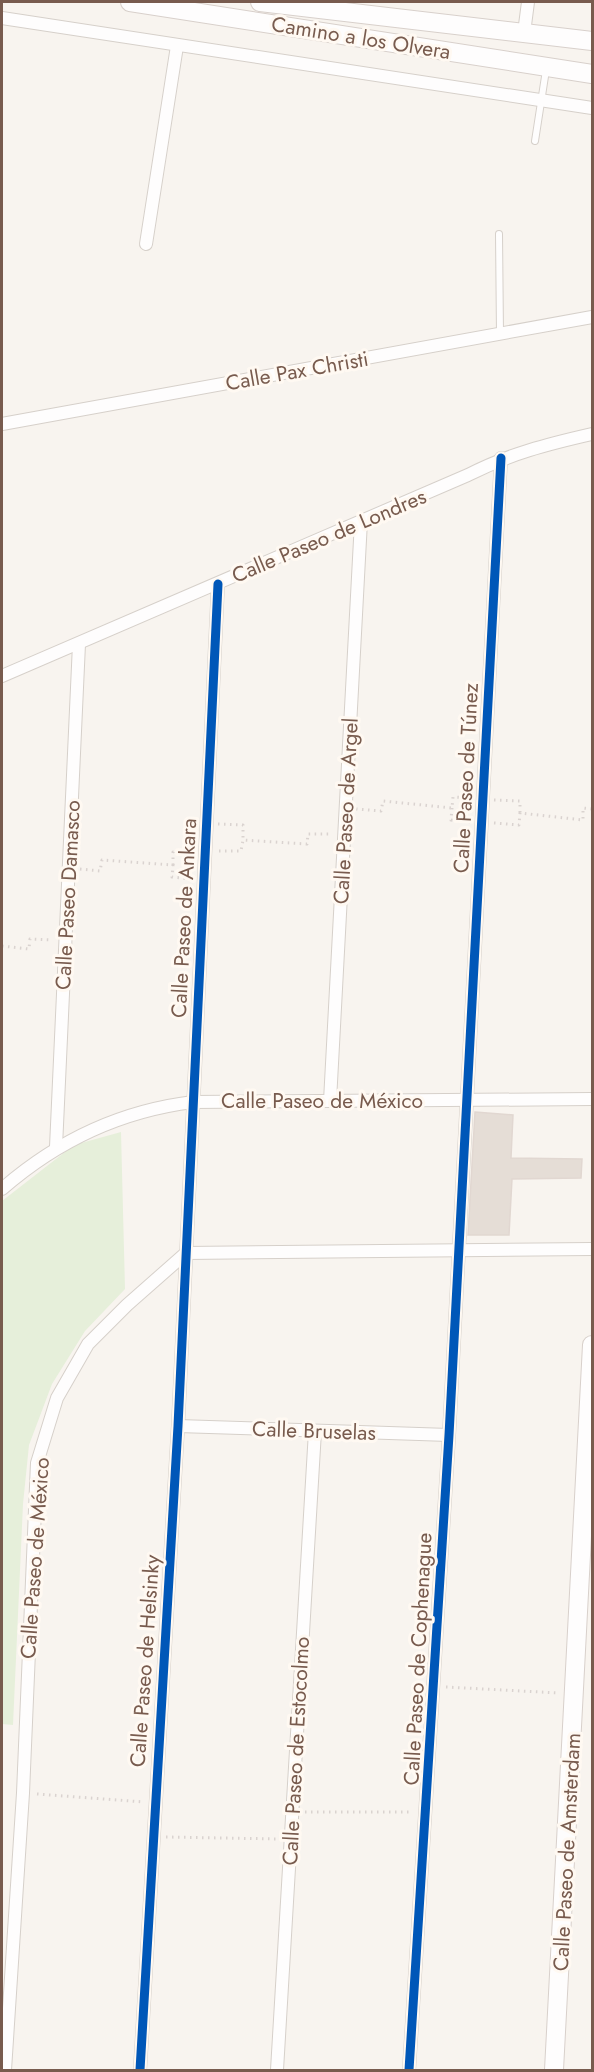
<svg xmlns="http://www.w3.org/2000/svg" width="594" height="2072" font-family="Jost,sans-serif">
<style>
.green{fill:#e6efda}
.building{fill:#e5ddd6;stroke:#e1d7d1;stroke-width:1.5}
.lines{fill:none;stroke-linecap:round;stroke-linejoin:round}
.lane-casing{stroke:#d6d0ca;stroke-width:8}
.street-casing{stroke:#d6d0ca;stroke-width:14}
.secondary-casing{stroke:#d8d0cb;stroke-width:20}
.path{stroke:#dad3d0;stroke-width:3;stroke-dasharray:1.5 4.5;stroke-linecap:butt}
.lane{stroke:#fefdfd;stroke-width:6}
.street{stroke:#fefdfd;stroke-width:12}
.secondary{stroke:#fefdfd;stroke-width:18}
.cycleway-casing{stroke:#fff9f2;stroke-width:13}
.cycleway{stroke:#0057b8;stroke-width:9}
.labels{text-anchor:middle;stroke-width:6;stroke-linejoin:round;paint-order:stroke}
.street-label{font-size:21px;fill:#785b4e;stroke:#fff9f2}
</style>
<rect width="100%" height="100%" fill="#f8f4ef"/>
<path class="green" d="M 121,1132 L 125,1289 L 85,1331 L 52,1384 L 29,1445 L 23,1504 L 13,1725 L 2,1724 L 2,1201 L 74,1145 Z"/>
<path class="building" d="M 475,1112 L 513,1115 L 511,1158 L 582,1159 L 581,1178 L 512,1179 L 509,1235 L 468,1235 Z"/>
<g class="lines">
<g class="lane-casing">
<g id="lane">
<path d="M 535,141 L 546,70"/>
<path d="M 499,234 L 500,334"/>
</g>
</g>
<g class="street-casing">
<g id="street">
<path d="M 2,18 L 592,108"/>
<path d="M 524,33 L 528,2"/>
<path d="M 146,244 L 177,46"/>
<path d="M 2,424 L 592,317"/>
<path d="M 2,676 L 468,475 C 509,454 548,444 592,434"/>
<path d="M 330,1101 L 361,521"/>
<path d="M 56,1147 L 79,644"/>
<path d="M 2,1189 C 57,1141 120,1111 193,1102 L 592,1099"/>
<path d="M 178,1426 L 449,1435"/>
<path d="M 5,2070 L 23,1793 L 37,1463 L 57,1398 L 88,1344 L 127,1305 L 186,1253 L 592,1249"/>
<path d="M 140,2070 L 178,1426 L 218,584"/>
<path d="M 277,2070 L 315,1431"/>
<path d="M 409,2070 L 449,1435 L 501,458"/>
</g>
</g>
<g class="secondary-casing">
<g id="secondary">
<path d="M 130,2 L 592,74"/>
<path d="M 260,2 L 592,41"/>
<path d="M 554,2070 L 592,1345"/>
</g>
</g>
<g class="path">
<path d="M 494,800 L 520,801 L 520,813"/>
<path d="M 452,808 L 451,820 L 470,822"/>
<path d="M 356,809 L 381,811 L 383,801 L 452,808 L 453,797 L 470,798"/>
<path d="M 494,823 L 519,825 L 520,813 L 583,820 L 583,808 L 592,809"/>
<path d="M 218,824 L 243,825 L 243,840"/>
<path d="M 219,851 L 241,851 L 243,840 L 307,844 L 308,834 L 332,834"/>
<path d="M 173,865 L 173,852 L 191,852"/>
<path d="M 80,869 L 100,871 L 102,860 L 173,865 L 172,877 L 192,879"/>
<path d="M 2,946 L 29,949 L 30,939 L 52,940"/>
<path d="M 446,1687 L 559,1693"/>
<path d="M 37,1794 L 144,1802"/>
<path d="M 305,1812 L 413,1812"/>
<path d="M 166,1837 L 279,1839"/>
</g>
<use href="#lane" class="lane"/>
<use href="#street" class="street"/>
<use href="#secondary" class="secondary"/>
<g class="cycleway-casing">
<g id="cycleway">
<path d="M 140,2070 L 178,1426 L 218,584"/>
<path d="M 409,2070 L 449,1435 L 501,458"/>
</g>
</g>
<use href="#cycleway" class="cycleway"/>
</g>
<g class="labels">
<g class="street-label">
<text transform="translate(361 38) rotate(9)" y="7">Camino a los Olvera</text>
<text transform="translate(297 371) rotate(-10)" y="7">Calle Pax Christi</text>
<text transform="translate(329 536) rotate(-23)" y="7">Calle Paseo de Londres</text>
<text transform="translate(466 778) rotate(-87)" y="7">Calle Paseo de Túnez</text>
<text transform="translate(346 811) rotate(-87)" y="7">Calle Paseo de Argel</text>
<text transform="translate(68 895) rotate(-87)" y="7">Calle Paseo Damasco</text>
<text transform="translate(184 918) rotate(-87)" y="7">Calle Paseo de Ankara</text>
<text x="322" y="1108">Calle Paseo de México</text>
<text transform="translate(314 1431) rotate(2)" y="7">Calle Bruselas</text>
<text transform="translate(35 1558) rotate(-86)" y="7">Calle Paseo de México</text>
<text transform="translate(418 1659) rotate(-87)" y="7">Calle Paseo de Cophenague</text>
<text transform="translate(145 1661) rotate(-86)" y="7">Calle Paseo de Helsinky</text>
<text transform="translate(296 1751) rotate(-87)" y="7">Calle Paseo de Estocolmo</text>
<text transform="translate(567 1852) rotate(-87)" y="7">Calle Paseo de Amsterdam</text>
</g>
</g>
<rect width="594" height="2072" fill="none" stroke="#785b4e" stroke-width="6"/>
</svg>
